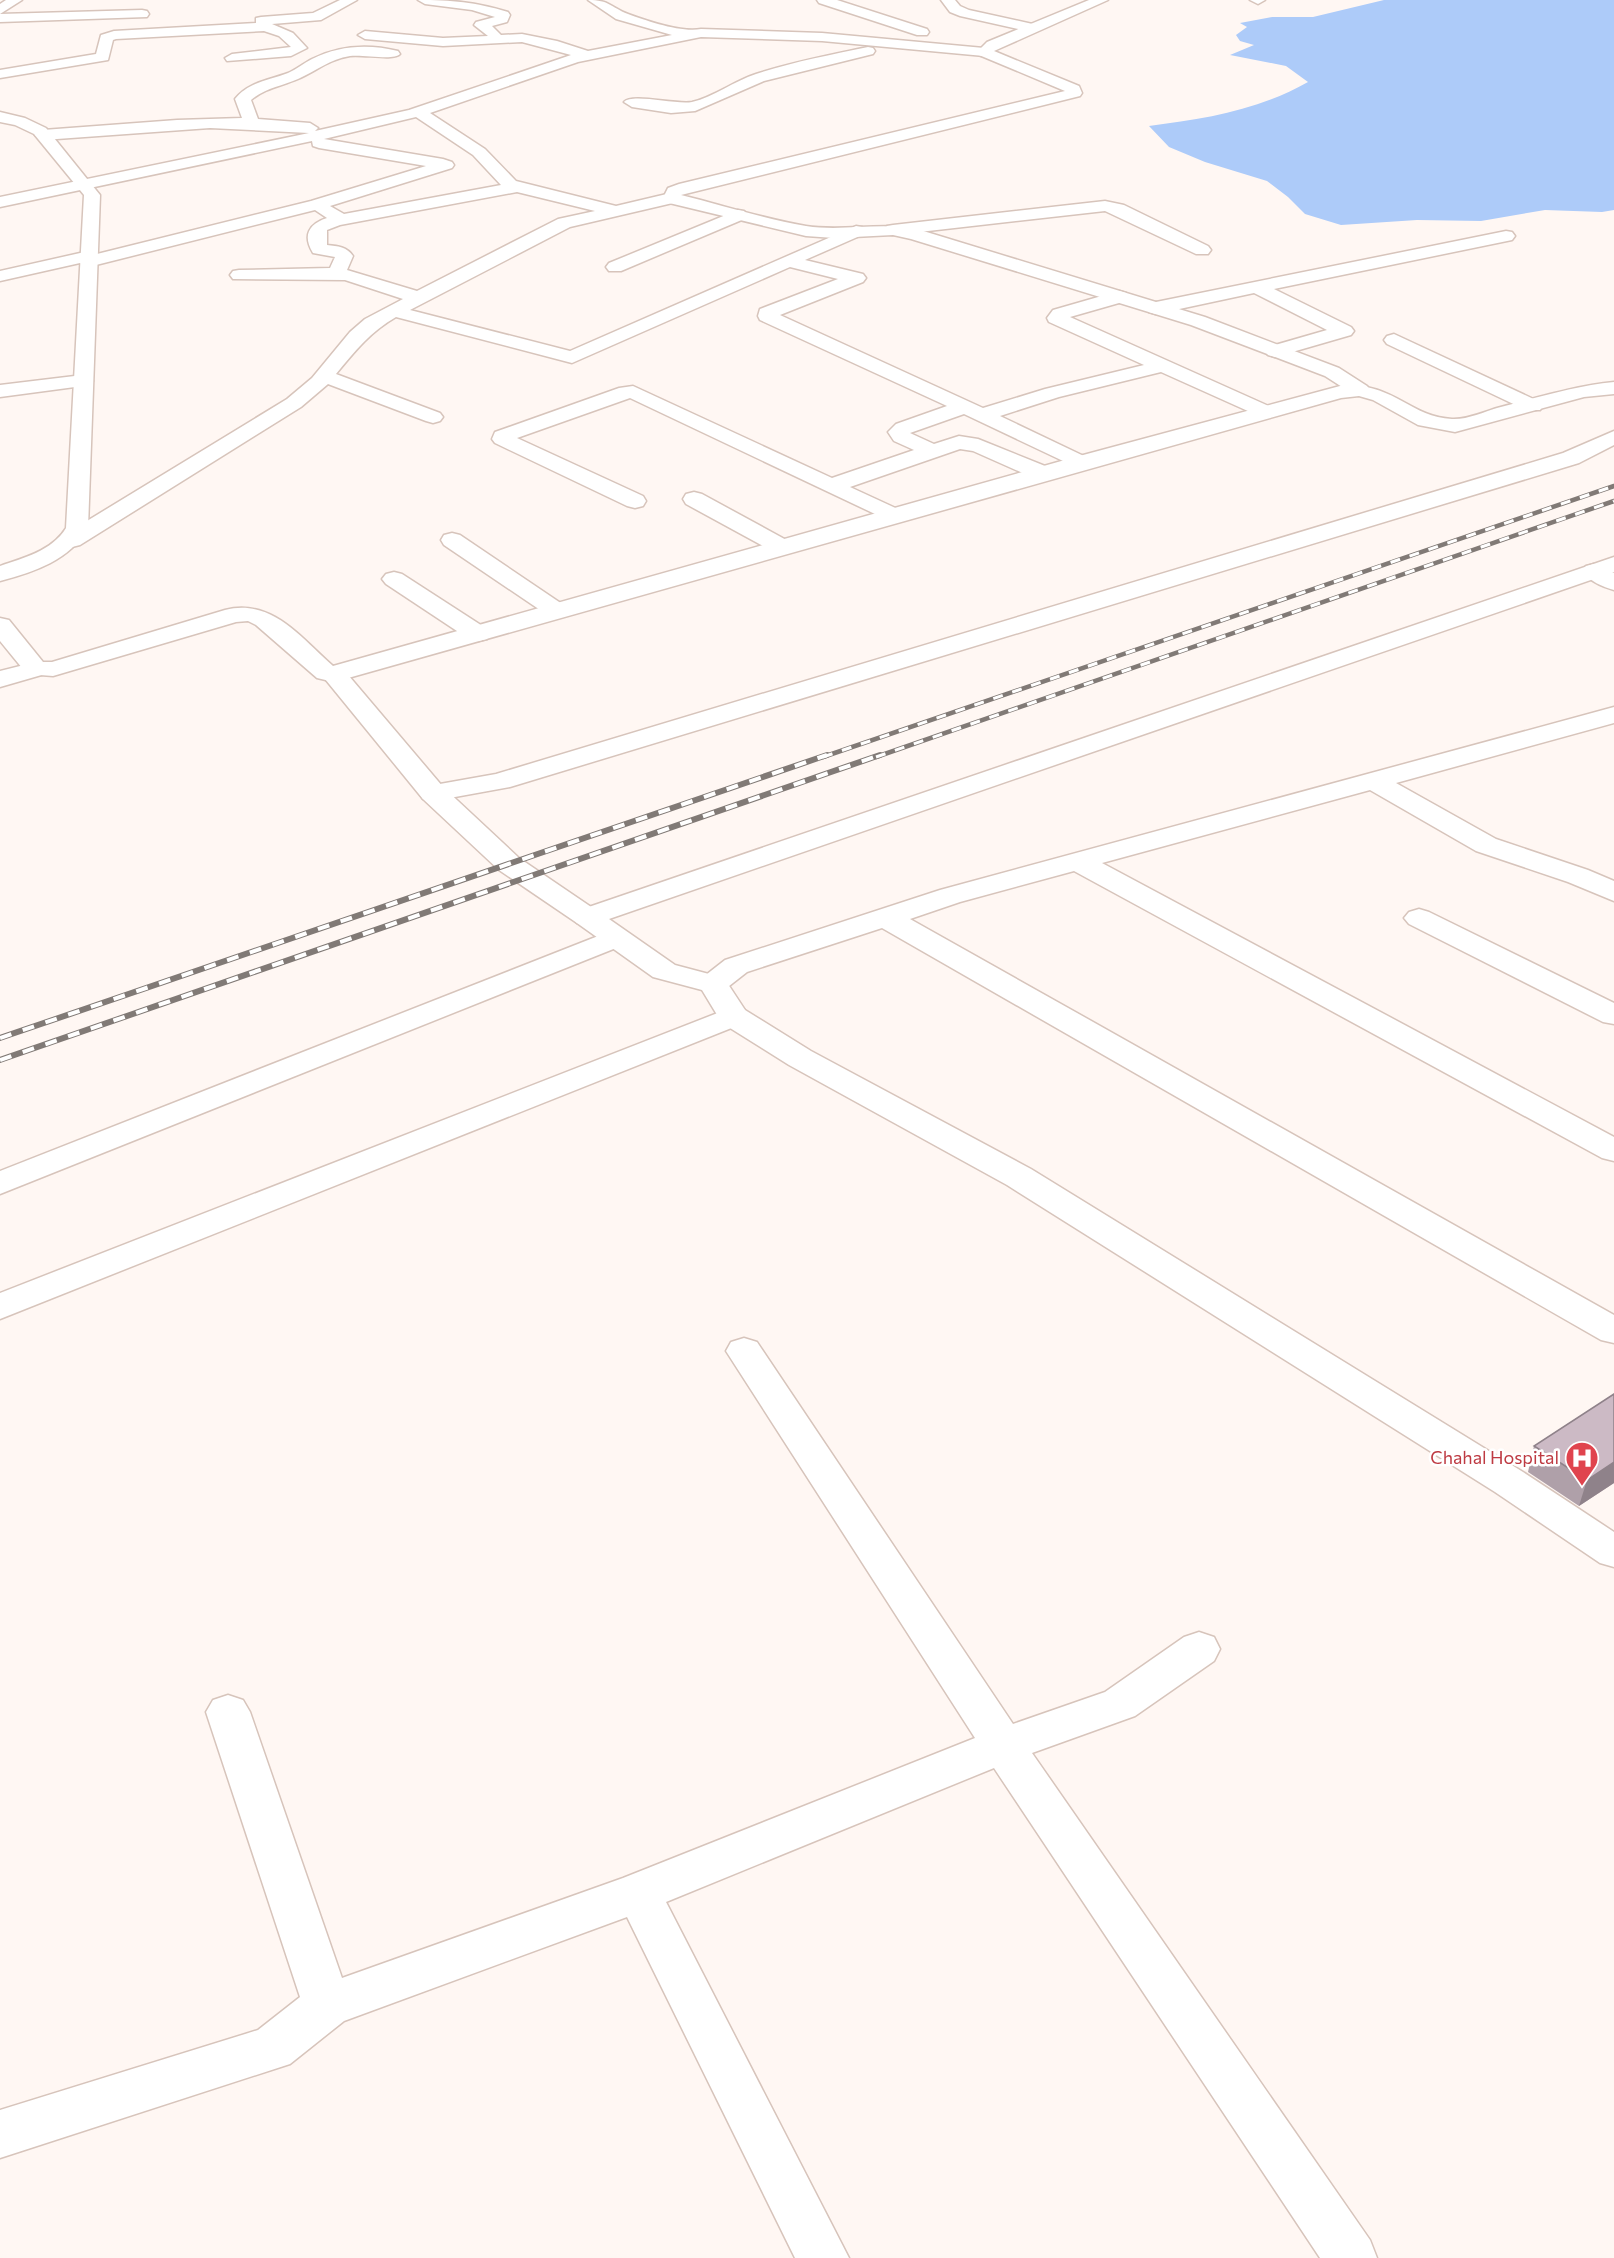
<svg xmlns="http://www.w3.org/2000/svg" width="1614" height="2258" font-family="Commissioner,sans-serif">
<style>
.water{fill:#adcbf9}
.lines{fill:none;stroke-linecap:round;stroke-linejoin:round}
.minor-casing{stroke:#d7c4bb;stroke-width:3}
.tertiary-casing{stroke:#d7c4bb;stroke-width:3}
.secondary-casing{stroke:#d7c4bb;stroke-width:3}
.minor{fill:#fff;fill-rule:evenodd}
.tertiary{fill:#fff;fill-rule:evenodd}
.secondary{fill:#fff;fill-rule:evenodd}
.rail-far1-casing{stroke:#817a76;stroke-width:4.5}
.rail-casing{stroke:#817a76;stroke-width:6}
.rail-far1{stroke:#fff;stroke-width:3;stroke-dasharray:10;stroke-linecap:butt}
.rail{stroke:#fff;stroke-width:4;stroke-dasharray:12;stroke-linecap:butt}
.wall{fill:#afa0a9}
.shaded-wall{fill:#8f828a}
.building{fill:#ccbac5;stroke:#8f828a;stroke-width:1.5}
.labels{text-anchor:middle;stroke-width:5;stroke-linejoin:round;paint-order:stroke}
.health-label{font-size:18px;fill:#be3a42;stroke:#fff;text-anchor:end}
</style>
<rect width="100%" height="100%" fill="#fff7f3"/>
<path class="water" d="M 1384,0 L 1614,0 L 1614,210 L 1602,212 L 1545,210 L 1481,221 L 1417,220 L 1341,225 L 1305,214 L 1288,197 L 1267,181 L 1205,162 L 1169,147 L 1149,126 C 1205,119 1259,110 1308,82 L 1286,66 L 1230,55 L 1254,45 L 1240,41 L 1236,35 L 1247,27 L 1240,23 L 1272,17 L 1313,17 Z"/>
<g class="lines">
<g class="minor-casing">
<g id="minor">
<path d="M 340,0 L 357,0 L 321,20 L 272,24 L 293,33 L 307,48 L 291,56 L 227,61 L 225,58 L 232,54 L 291,47 L 279,36 L 264,31 L 116,39 L 113,40 L 108,60 L 0,78 L 0,70 L 96,54 L 101,35 L 114,31 L 256,23 L 256,18 L 261,17 L 313,13 Z"/>
<path d="M 418,0 C 452,0 475,2 508,12 L 510,15 L 507,22 L 492,26 L 501,35 L 522,34 L 557,41 L 588,51 L 672,35 L 616,19 L 588,0 C 610,0 610,7 628,14 C 647,21 682,33 701,29 L 822,33 L 984,48 L 991,52 L 984,56 L 822,41 L 701,37 L 578,62 L 430,113 L 485,149 L 516,181 L 616,206 L 671,193 L 679,198 L 677,202 L 570,227 L 410,310 L 570,351 L 856,226 L 862,227 L 865,231 L 862,235 L 805,260 L 863,274 L 866,278 L 863,282 L 780,315 L 983,408 L 1045,389 L 1144,365 L 1049,322 L 1047,318 L 1053,310 L 1119,291 L 1126,293 L 1128,297 L 1126,301 L 1070,317 L 1273,408 L 1276,412 L 1273,416 L 1266,418 L 1259,416 L 1161,372 L 1059,397 L 1000,416 L 1088,458 L 1091,463 L 1088,468 L 1080,469 L 964,414 L 910,433 L 934,444 L 959,436 L 978,439 L 1050,468 L 1053,473 L 1050,478 L 1042,479 L 1034,478 L 973,451 L 960,449 L 850,487 L 902,511 L 905,516 L 902,521 L 894,523 L 630,398 L 517,438 L 643,496 L 646,501 L 643,506 L 635,508 L 627,506 L 495,443 L 492,439 L 495,432 L 619,388 L 633,386 L 832,478 L 914,450 L 894,441 L 888,432 L 896,424 L 947,406 L 760,320 L 758,316 L 760,309 L 838,279 L 790,267 L 572,363 L 396,317 C 370,332 355,351 336,374 L 440,413 L 443,417 L 440,421 L 433,423 L 426,421 L 328,384 L 301,407 L 80,545 L 72,547 L 64,545 L 61,540 L 64,535 L 287,399 L 312,378 L 350,332 L 365,319 L 403,299 L 345,280 L 233,279 L 230,275 L 233,271 L 239,270 L 330,268 L 335,257 L 313,253 C 302,235 309,224 327,218 L 315,210 L 88,267 L 80,263 L 0,281 L 0,271 L 89,251 L 97,254 L 311,201 L 426,166 L 319,148 L 313,146 L 312,141 L 0,207 L 0,197 L 309,133 L 210,128 L 43,140 L 35,135 L 43,130 L 177,120 L 242,118 L 235,99 C 248,82 270,80 288,73 C 297,69 304,63 312,59 C 340,45 369,44 398,51 L 400,54 C 394,61 362,54 350,56 C 330,59 316,71 298,79 C 282,86 265,88 251,100 L 258,119 L 310,123 L 318,128 L 315,131 L 409,110 L 571,55 L 522,42 L 443,46 L 365,39 L 358,35 L 365,31 L 443,38 L 488,36 L 474,25 L 476,22 L 495,17 L 472,10 L 425,4 ZM 416,117 L 473,155 L 501,185 L 344,214 L 330,206 L 452,168 L 454,165 L 452,162 L 443,159 L 324,139 ZM 517,192 L 595,211 L 558,219 L 417,291 L 347,270 L 353,256 C 347,247 338,246 327,245 L 327,230 L 340,225 Z"/>
<path d="M 817,0 L 837,0 L 927,29 L 929,32 L 927,35 L 917,35 L 819,3 Z"/>
<path d="M 941,0 L 955,0 L 960,6 L 969,10 L 1037,25 L 1039,28 L 1032,32 L 960,16 L 950,12 Z"/>
<path d="M 1250,0 L 1265,0 L 1258,4 Z"/>
<path d="M 142,10 L 147,11 L 149,14 L 147,17 L 0,22 L 0,14 Z"/>
<path d="M 868,47 L 873,48 L 875,51 L 873,54 L 764,81 L 695,111 L 671,113 L 632,107 L 624,102 C 632,93 676,105 692,102 C 714,97 734,81 756,74 C 792,62 830,55 868,47 Z"/>
<path d="M 1105,201 L 1124,205 L 1208,246 L 1211,250 L 1208,254 L 1196,254 L 1105,211 L 893,235 L 887,234 L 884,230 L 887,226 L 893,225 Z"/>
<path d="M 738,210 L 744,211 L 747,215 L 744,219 L 621,271 L 609,271 L 606,267 L 609,263 Z"/>
<path d="M 1506,231 L 1512,232 L 1515,236 L 1512,240 L 1274,289 L 1351,327 L 1354,331 L 1351,335 L 1275,357 L 1268,355 L 1265,351 L 1268,347 L 1327,330 L 1254,293 L 1156,314 L 1149,312 L 1147,308 L 1149,304 L 1156,302 Z"/>
<path d="M 1394,334 L 1540,402 L 1543,406 L 1540,410 L 1526,410 L 1387,344 L 1384,340 L 1387,336 Z"/>
<path d="M 83,375 L 90,377 L 93,381 L 90,385 L 0,397 L 0,385 Z"/>
<path d="M 1614,431 L 1614,445 L 1579,463 L 510,787 L 433,801 L 423,799 L 419,793 L 423,787 L 496,774 L 1563,453 Z"/>
<path d="M 694,492 L 702,494 L 790,542 L 793,547 L 790,552 L 782,554 L 774,552 L 686,504 L 683,499 L 686,494 Z"/>
<path d="M 452,533 L 460,535 L 565,606 L 569,611 L 565,616 L 557,618 L 549,616 L 444,545 L 441,540 L 444,535 Z"/>
<path d="M 394,572 L 402,574 L 487,629 L 490,634 L 487,639 L 478,641 L 469,639 L 386,584 L 382,579 L 386,574 Z"/>
<path d="M 36,662 L 45,664 L 48,669 L 45,674 L 0,687 L 0,671 Z"/>
<path d="M 1614,707 L 1614,723 L 1396,783 L 1496,839 L 1588,870 L 1614,881 L 1614,901 L 1568,882 L 1476,851 L 1370,790 L 1102,863 L 1614,1137 L 1614,1161 L 1602,1158 L 1074,871 L 960,902 L 910,919 L 1614,1315 L 1614,1343 L 1601,1340 L 882,928 L 747,972 L 724,990 L 713,993 L 702,990 L 698,984 L 702,978 L 725,960 L 940,890 Z"/>
<path d="M 1419,909 L 1429,912 L 1614,1003 L 1614,1024 L 1603,1022 L 1409,924 L 1404,918 L 1409,912 Z"/>
<path d="M 616,929 L 626,932 L 631,938 L 626,944 L 0,1194 L 0,1171 Z"/>
<path d="M 744,1338 L 757,1342 L 1013,1724 L 1105,1692 L 1184,1637 L 1199,1632 L 1214,1637 L 1220,1649 L 1214,1661 L 1135,1716 L 1032,1753 L 1370,2240 L 1377,2258 L 1320,2258 L 994,1768 L 666,1902 L 849,2258 L 795,2258 L 627,1917 L 344,2021 L 290,2064 L 0,2158 L 0,2110 L 258,2030 L 300,1997 L 206,1712 L 213,1700 L 228,1695 L 243,1700 L 250,1712 L 342,1978 L 623,1878 L 975,1738 L 726,1351 L 731,1342 Z"/>
</g>
</g>
<g class="tertiary-casing">
<g id="tertiary">
<path d="M 6,0 L 22,0 L 0,14 L 0,4 Z"/>
<path d="M 1089,0 L 1108,0 L 994,51 L 1079,86 L 1082,93 L 1080,96 L 681,195 C 722,205 764,219 806,226 C 844,232 882,221 920,230 L 1205,317 L 1339,368 L 1367,386 L 1370,390 L 1367,394 L 1353,394 L 1325,376 L 1191,325 L 911,239 L 893,235 L 834,238 L 806,236 L 665,202 L 663,198 L 668,188 L 679,184 L 1065,91 L 979,55 L 977,52 L 987,42 Z"/>
<path d="M 1594,564 L 1614,573 L 1614,590 C 1603,587 1589,581 1582,571 L 1586,566 Z"/>
<path d="M 334,666 L 343,669 L 443,787 L 519,858 L 597,911 L 602,917 L 597,923 L 587,926 L 577,923 L 499,870 L 423,799 L 321,674 L 325,669 Z"/>
<path d="M 733,1007 L 744,1009 L 749,1016 L 744,1023 L 0,1319 L 0,1293 Z"/>
</g>
</g>
<g class="secondary-casing">
<g id="secondary">
<path d="M 0,112 L 25,118 L 46,128 L 100,195 L 88,528 C 70,560 34,572 0,581 L 0,566 C 23,558 52,551 66,528 L 84,195 L 34,134 L 15,125 L 0,122 Z"/>
<path d="M 1614,382 L 1614,394 L 1584,397 L 1455,432 L 1418,425 L 1373,400 L 1359,396 L 1341,398 L 334,682 L 317,678 L 256,625 L 248,621 L 236,622 L 53,676 L 27,674 L 0,641 L 0,618 L 9,620 L 43,662 L 52,662 L 225,610 C 272,598 301,638 333,666 L 1072,458 L 1340,386 C 1393,381 1409,417 1452,419 C 1466,420 1484,412 1497,408 C 1536,398 1574,386 1614,382 Z"/>
<path d="M 1614,557 L 1614,572 L 609,919 L 675,965 L 724,978 L 745,1010 L 811,1051 L 1031,1169 L 1523,1472 L 1614,1532 L 1614,1567 L 1600,1563 L 1495,1492 L 1007,1185 L 789,1065 L 722,1023 L 702,990 L 653,977 L 577,923 L 572,917 L 577,911 Z"/>
</g>
</g>
<use href="#minor" class="minor"/>
<use href="#tertiary" class="tertiary"/>
<use href="#secondary" class="secondary"/>
<g class="rail-far1-casing">
<g id="rail-far1">
<path d="M 823,757 L 1614,486"/>
<path d="M 876,757 L 1614,501"/>
</g>
</g>
<g class="rail-casing">
<g id="rail">
<path d="M 0,1038 L 827,755"/>
<path d="M 0,1060 L 880,755"/>
</g>
</g>
<use href="#rail-far1" class="rail-far1"/>
<use href="#rail" class="rail"/>
</g>
<path class="wall" d="M 1614,1394 L 1614,1483 L 1579,1506 L 1528,1472 L 1534,1446 Z"/>
<path class="shaded-wall" d="M 1614,1462 L 1614,1483 L 1579,1506 L 1587,1480 Z"/>
<path class="building" d="M 1614,1394 L 1614,1462 L 1587,1480 L 1534,1446 Z"/>
<defs>
<g id="hospital-pin" transform="scale(1.725)"><path d="M0 17L-7.5 6A9.5 9.5 0 1 1 7.5 6Z" fill="#e0444e" stroke="#fff"/><path d="M-5-5h3v3.5h4V-5h3V5h-3V1.5h-4V5h-3Z" fill="#fff"/></g>
</defs>
<g fill-rule="evenodd">
<use href="#hospital-pin" x="1582" y="1458"/>
</g>
<g class="labels">
<g class="health-label">
<text x="1559" y="1464">Chahal Hospital</text>
</g>
</g>
</svg>
